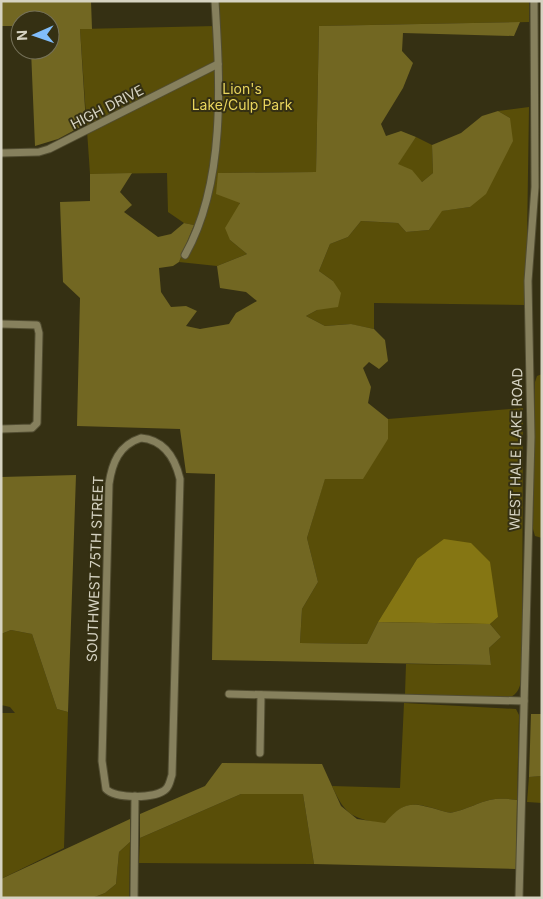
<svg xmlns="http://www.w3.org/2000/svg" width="543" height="899" font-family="Inter,sans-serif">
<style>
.green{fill:#594e08}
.forest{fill:#726722}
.water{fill:#857613}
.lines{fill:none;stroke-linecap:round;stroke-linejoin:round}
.street-casing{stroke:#524d32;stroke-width:9}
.street{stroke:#86805d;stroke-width:7}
.labels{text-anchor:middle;stroke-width:4;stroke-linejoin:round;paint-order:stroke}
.park-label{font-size:14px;fill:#e9d55d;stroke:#353013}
.street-label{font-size:14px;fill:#d6d3c2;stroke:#353013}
</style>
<rect width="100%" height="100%" fill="#353013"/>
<g class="green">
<path d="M 215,1 L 529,1 L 529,22 L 319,26 L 316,172 L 219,173 L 240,202 L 230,240 L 247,254 L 217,266 L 179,262 L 194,225 L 184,223 L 168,212 L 167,173 L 90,174 L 80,29 L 216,26 Z"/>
<path d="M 529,107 L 526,305 L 374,303 L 374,329 L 350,324 L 325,326 L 306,316 L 317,310 L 333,281 L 319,271 L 330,244 L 348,237 L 361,221 L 398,223 L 406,232 L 429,230 L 441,211 L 470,207 L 510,118 L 498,111 Z"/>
<path d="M 416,137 L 432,145 L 433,173 L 422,182 L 397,164 Z"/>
<path d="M 542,374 L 542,538 L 535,536 L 533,529 L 535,382 L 537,376 Z"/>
<path d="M 523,408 L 522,668 C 521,679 522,691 511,697 L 405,694 L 406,664 L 491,665 L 489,648 L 501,637 L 490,624 L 498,617 L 417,559 L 378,622 L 367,644 L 300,643 L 302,609 L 318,582 L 307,538 L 325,478 L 388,439 L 388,419 Z"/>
<path d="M 11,630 L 32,634 L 57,709 L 68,712 L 64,848 L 1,879 L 1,713 L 15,713 L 10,707 L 1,705 L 1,634 Z"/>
<path d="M 404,703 L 516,709 L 519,715 L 517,800 C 486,795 481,805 454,812 C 449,814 443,811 439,810 C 413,802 403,801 385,824 C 353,818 346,817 332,786 L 400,788 Z"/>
<path d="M 542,776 L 542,803 L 527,802 L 529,777 Z"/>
<path d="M 241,794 L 303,794 L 314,864 L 139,863 L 140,838 Z"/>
<path d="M 130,842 L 129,898 L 92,898 L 105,893 L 116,884 L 119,852 Z"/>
</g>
<g class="forest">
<path d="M 1,1 L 91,1 L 92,29 L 80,29 L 86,124 L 58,139 L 35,146 L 31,50 L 50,50 L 50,20 L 20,20 L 20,26 L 1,26 Z"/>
<path d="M 520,22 L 514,36 L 403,33 L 402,51 L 413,63 L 403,88 L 381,124 L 386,136 L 401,131 L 416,137 L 398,164 L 412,170 L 422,182 L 433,173 L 432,145 L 461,133 L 482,116 L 498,111 L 510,118 L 513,141 L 486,194 L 470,207 L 442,211 L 429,230 L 406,232 L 398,223 L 361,221 L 348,237 L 330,244 L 319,271 L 333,281 L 341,293 L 338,307 L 317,310 L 306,316 L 325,326 L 351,324 L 374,329 L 385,340 L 388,361 L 379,369 L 369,362 L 363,368 L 371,387 L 368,403 L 388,419 L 388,439 L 363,479 L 325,479 L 307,538 L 318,582 L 302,609 L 300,643 L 367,644 L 378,622 L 490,624 L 501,637 L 489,648 L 491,665 L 212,660 L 215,474 L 186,473 L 180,429 L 77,426 L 80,298 L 63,282 L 60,202 L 90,201 L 90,174 L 132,173 L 120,192 L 132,205 L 124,212 L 158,237 L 171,234 L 184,223 L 194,225 L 179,262 L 173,266 L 159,268 L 161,292 L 171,307 L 186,306 L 197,311 L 186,326 L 200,329 L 229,324 L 236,313 L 257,301 L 246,292 L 220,288 L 217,266 L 247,254 L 230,240 L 225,228 L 240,203 L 216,194 L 218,173 L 316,172 L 319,26 Z"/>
<path d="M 76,475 L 68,712 L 57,709 L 32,634 L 11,630 L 1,634 L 1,477 Z"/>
<path d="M 531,714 L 542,714 L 542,776 L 529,777 Z"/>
<path d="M 222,763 L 322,764 L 341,806 L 357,819 L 385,823 C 404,801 411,802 439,810 C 443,811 449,814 454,812 C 481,805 486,795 517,800 L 516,869 L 314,864 L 303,794 L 241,794 L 140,838 L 140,814 L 205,786 Z"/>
<path d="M 130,819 L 130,842 L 119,852 L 116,884 L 105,893 L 92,898 L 1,898 L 1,879 Z"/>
</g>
<path class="water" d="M 444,539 L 471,543 L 490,562 L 498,617 L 490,624 L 378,622 L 417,559 Z"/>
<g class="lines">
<g class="street-casing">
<g id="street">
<path d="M 1,153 L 39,152 L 49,149 L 218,64"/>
<path d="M 185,255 C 226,182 220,82 215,1"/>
<path d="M 1,324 L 37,325 L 39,333 L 37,423 L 32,428 L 1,429"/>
<path d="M 141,438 C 164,440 175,458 180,479 L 172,775 C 170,780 170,785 166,789 C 156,799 115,799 106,789 L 102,761 L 109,484 C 112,463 119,445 141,438 Z"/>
<path d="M 229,694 L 524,701"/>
<path d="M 260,753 L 261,695"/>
<path d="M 134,898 L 135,796"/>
<path d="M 519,898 L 531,437 L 528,281 L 535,187 L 534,1"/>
</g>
</g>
<use href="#street" class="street"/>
</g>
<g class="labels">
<g class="park-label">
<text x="242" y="94">Lion's<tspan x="242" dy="16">Lake/Culp Park</tspan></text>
</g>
<g class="street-label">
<text transform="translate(107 107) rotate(-27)" y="5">HIGH DRIVE</text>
<text transform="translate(516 449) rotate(-89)" y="5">WEST HALE LAKE ROAD</text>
<text transform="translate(95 569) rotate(-88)" y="5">SOUTHWEST 75TH STREET</text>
</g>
</g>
<rect width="543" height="899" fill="none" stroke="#d6d3c2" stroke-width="5"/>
<g transform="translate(35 35) rotate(268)"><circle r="24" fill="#353013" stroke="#757159"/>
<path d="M0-4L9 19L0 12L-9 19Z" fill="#81bdfa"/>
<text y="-8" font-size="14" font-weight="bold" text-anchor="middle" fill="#d6d3c2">N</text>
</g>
</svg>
